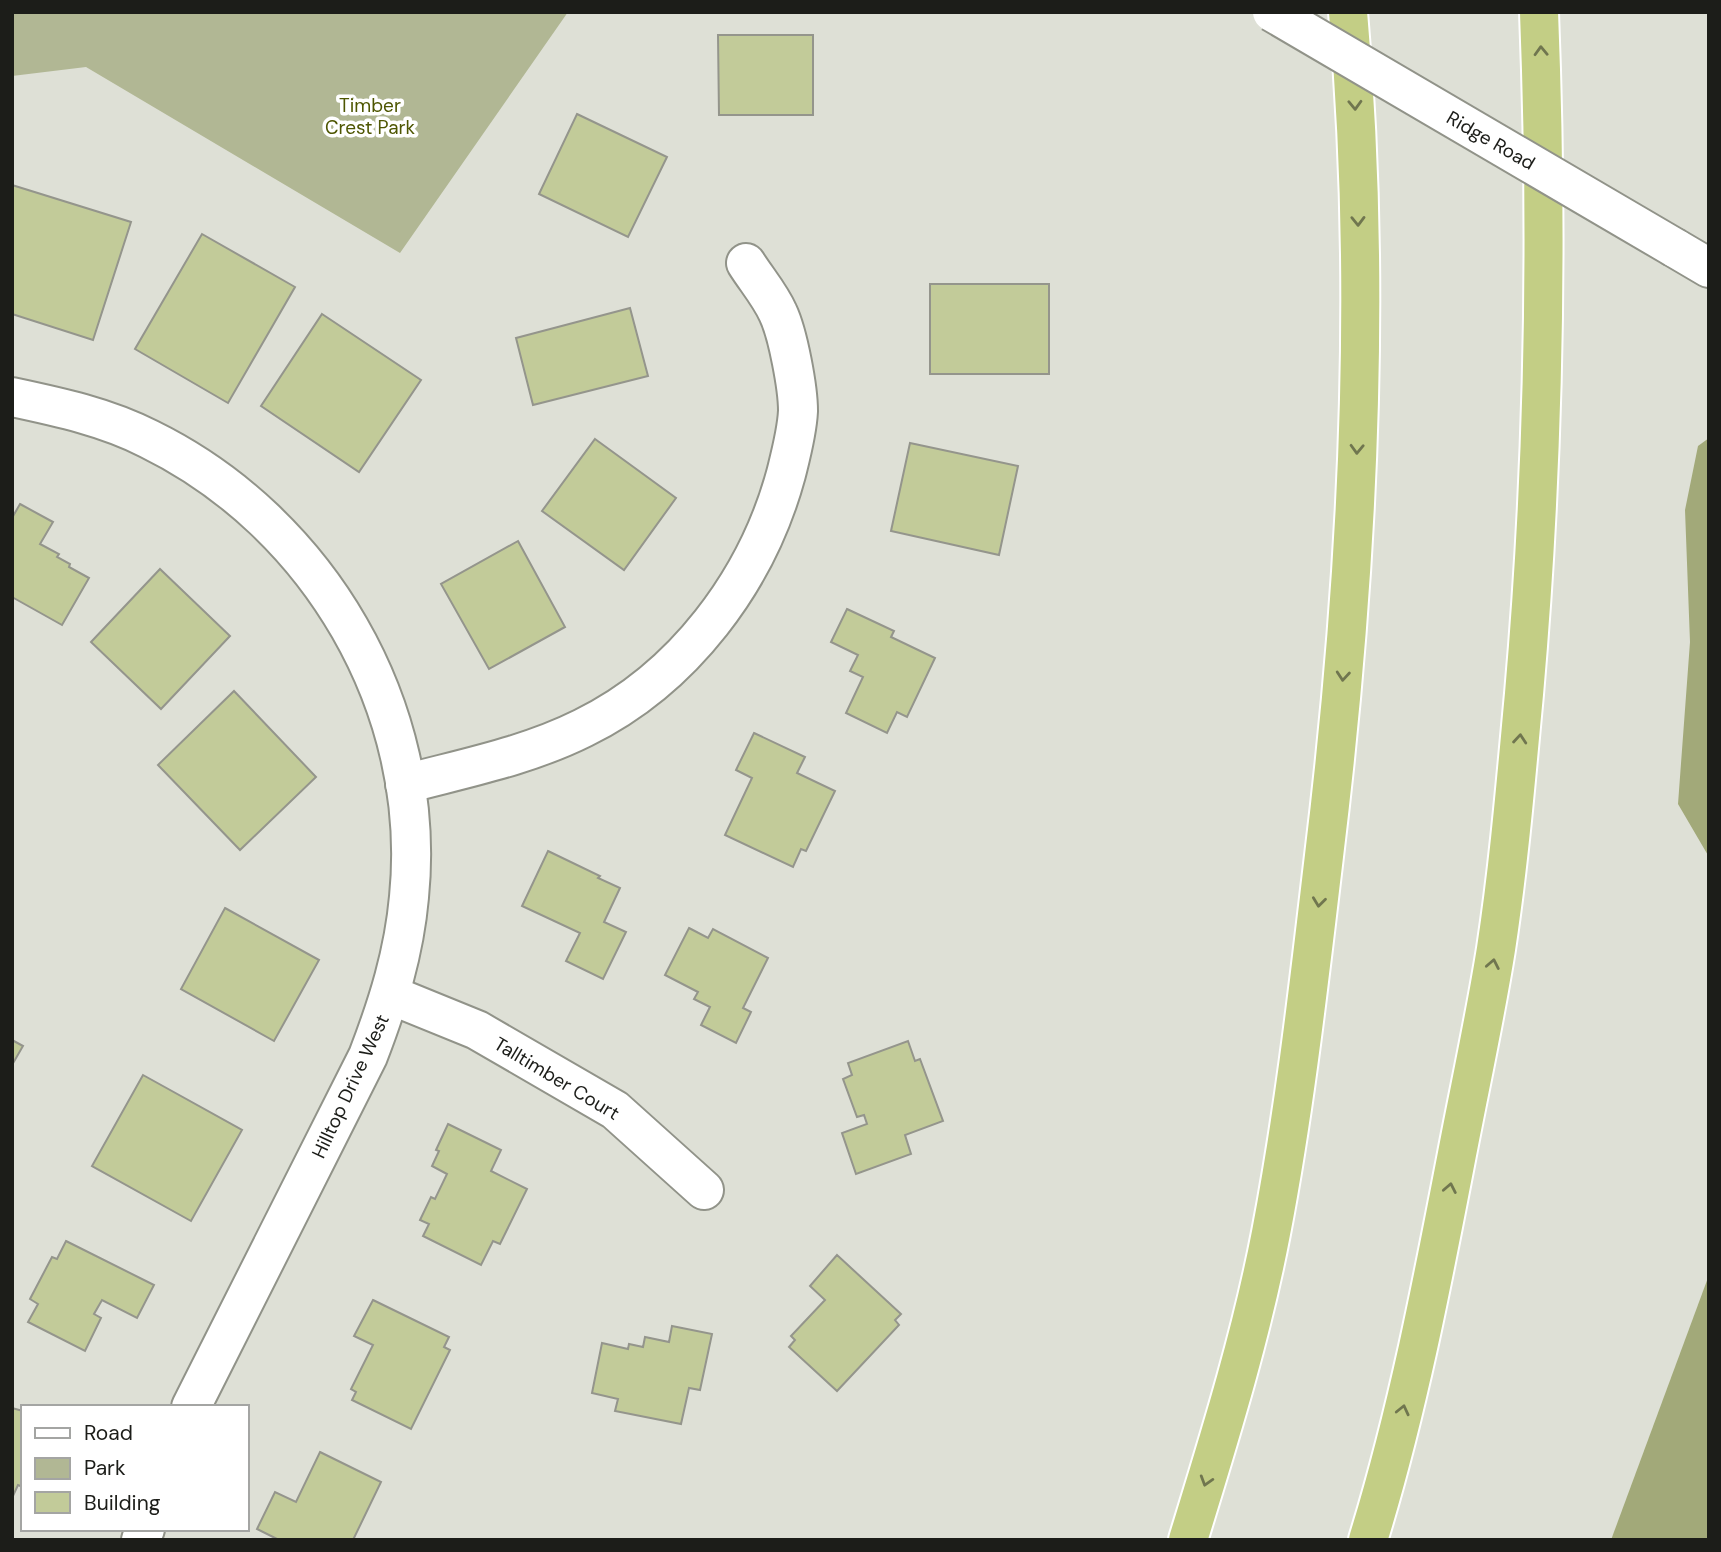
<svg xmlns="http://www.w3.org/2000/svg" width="1721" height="1552" font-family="'DM Sans',sans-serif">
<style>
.green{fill:#b1b794}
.forest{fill:#a2a979}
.building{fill:#c2cb99;stroke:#94958c;stroke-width:2}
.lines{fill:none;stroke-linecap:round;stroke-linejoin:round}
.minor-casing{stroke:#919389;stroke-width:42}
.highway-casing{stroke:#fff;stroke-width:42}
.minor{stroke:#fff;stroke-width:38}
.highway{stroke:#c3ce85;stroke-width:38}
.minor-bridge-casing{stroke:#919389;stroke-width:42;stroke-linecap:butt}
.minor-bridge{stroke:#fff;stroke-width:38}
.oneway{stroke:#70764f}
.labels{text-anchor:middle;stroke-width:7;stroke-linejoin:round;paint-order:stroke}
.park-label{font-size:19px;fill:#4e5602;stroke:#fff}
.street-label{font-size:19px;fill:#1c1d19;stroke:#fff}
</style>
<rect width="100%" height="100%" fill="#dee0d6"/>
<path class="green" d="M 12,12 L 568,12 L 400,253 L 86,67 L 12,76 Z"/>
<g class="forest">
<path d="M 1709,438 L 1709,857 L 1678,804 L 1690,642 L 1685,510 L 1698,446 Z"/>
<path d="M 1709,1275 L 1709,1540 L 1611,1540 Z"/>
</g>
<g class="building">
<path d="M 718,35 L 813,35 L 813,115 L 719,115 Z"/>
<path d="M 577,114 L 667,157 L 628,237 L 539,194 Z"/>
<path d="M 12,185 L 131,222 L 93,340 L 12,314 Z"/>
<path d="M 202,234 L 295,287 L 228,403 L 135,349 Z"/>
<rect x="930" y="284" width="119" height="90"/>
<path d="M 630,308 L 648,376 L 533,405 L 516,338 Z"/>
<path d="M 322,314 L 421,380 L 359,472 L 261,406 Z"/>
<path d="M 595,439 L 676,498 L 624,570 L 542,511 Z"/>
<path d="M 910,443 L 1018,466 L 999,555 L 891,531 Z"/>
<path d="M 20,504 L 53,522 L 40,544 L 59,554 L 57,557 L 70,564 L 69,567 L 89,578 L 62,625 L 12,597 L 12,518 Z"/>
<path d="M 518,541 L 565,627 L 489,669 L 441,584 Z"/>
<path d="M 160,569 L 230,636 L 161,709 L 91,642 Z"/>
<path d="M 847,609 L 894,631 L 891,637 L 935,658 L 907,717 L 897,712 L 887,733 L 846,713 L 863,677 L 850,671 L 858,655 L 831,642 Z"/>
<path d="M 234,691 L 316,777 L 240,850 L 158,765 Z"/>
<path d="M 754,733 L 805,757 L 797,773 L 835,791 L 806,851 L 801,849 L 793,867 L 725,835 L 752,778 L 736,770 Z"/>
<path d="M 548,851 L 600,876 L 598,878 L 620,888 L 604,922 L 626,932 L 603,979 L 566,961 L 580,933 L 522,906 Z"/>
<path d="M 225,908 L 319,960 L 274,1041 L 181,989 Z"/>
<path d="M 689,928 L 708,938 L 713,929 L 768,958 L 743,1008 L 751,1012 L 736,1043 L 701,1025 L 710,1007 L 694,999 L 698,992 L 665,975 Z"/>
<path d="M 12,1040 L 23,1046 L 12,1065 Z"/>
<path d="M 908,1041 L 915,1061 L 920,1059 L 943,1121 L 905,1135 L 911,1154 L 856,1174 L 842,1133 L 867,1124 L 864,1115 L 857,1117 L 843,1079 L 852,1075 L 848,1063 Z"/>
<path d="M 143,1075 L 242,1130 L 191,1221 L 92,1166 Z"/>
<path d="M 448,1124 L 501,1150 L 491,1171 L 527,1189 L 500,1244 L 493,1241 L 481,1265 L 423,1236 L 429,1224 L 420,1220 L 431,1197 L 435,1199 L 447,1174 L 432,1166 L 439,1151 L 436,1150 Z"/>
<path d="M 66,1241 L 154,1285 L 137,1318 L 102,1300 L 94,1314 L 101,1318 L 85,1351 L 28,1322 L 38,1304 L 30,1299 L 52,1257 L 57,1259 Z"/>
<path d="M 837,1255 L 901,1314 L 895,1320 L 899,1325 L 837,1391 L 789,1347 L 795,1340 L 791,1336 L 825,1300 L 810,1286 Z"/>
<path d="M 373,1300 L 449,1337 L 444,1347 L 450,1350 L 411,1429 L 352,1400 L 356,1392 L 351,1389 L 373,1345 L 354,1336 Z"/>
<path d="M 672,1326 L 712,1334 L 700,1390 L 689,1388 L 681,1424 L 615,1411 L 618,1399 L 592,1393 L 602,1343 L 628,1349 L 629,1344 L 643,1347 L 645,1337 L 669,1342 Z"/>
<path d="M 12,1408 L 23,1411 L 23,1487 L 18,1485 L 12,1498 Z"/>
<path d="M 320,1452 L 381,1482 L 353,1540 L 279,1540 L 257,1529 L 275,1492 L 296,1502 Z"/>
</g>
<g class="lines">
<g class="minor-casing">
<g id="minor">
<path d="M 1675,248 L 1709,268"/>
<path d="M 12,397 C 59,407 106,417 149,439 C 318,522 428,707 409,897 C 404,953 388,1004 368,1056 L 191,1407"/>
<path d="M 405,784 C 465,768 527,756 583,728 C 683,679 757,581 786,474 C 791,454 797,432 798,411 C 798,388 788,334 778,313 C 770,295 756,279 746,263"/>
<path d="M 391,995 L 477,1030 L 615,1110 L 704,1190"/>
<path d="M 141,1540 L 145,1529"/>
</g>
</g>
<g class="highway-casing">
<g id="highway">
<path d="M 1188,1540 C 1219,1439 1251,1337 1271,1233 C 1295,1108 1309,982 1324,856 C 1358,578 1373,292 1348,12"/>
<path d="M 1368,1540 C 1407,1414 1432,1284 1457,1154 C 1470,1086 1485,1018 1496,949 C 1509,864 1516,779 1524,694 C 1544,467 1548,240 1539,12"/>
</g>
</g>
<use href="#minor" class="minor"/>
<use href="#highway" class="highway"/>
<g class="minor-bridge-casing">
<path id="minor-bridge" d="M 1272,12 L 1675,248"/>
</g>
<use href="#minor-bridge" class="minor-bridge"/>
</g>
<defs><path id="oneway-chevron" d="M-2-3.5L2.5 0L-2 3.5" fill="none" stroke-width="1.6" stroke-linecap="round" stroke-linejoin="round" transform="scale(1.75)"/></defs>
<g class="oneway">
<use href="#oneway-chevron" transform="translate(1541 51) rotate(-92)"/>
<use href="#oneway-chevron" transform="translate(1355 105) rotate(88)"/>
<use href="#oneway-chevron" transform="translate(1358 221) rotate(89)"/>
<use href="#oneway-chevron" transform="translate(1357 449) rotate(92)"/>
<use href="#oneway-chevron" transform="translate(1343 676) rotate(95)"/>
<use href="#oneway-chevron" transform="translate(1520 739) rotate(-85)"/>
<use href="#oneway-chevron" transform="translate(1319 902) rotate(97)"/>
<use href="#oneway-chevron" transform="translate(1493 964) rotate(-79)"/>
<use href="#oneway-chevron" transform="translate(1450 1188) rotate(-79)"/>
<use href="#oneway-chevron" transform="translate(1403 1410) rotate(-77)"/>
<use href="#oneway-chevron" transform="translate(1206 1481) rotate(107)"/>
</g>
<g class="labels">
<g class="park-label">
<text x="370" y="112">Timber<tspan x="370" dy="22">Crest Park</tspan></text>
</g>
<g class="street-label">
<text transform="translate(1491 140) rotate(30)" y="7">Ridge Road</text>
<text transform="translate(557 1078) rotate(31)" y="7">Talltimber Court</text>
<text transform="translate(350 1086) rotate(-65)" y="7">Hilltop Drive West</text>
</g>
</g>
<rect width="1721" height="1552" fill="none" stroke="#1c1d19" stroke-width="28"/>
<rect x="21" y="1405" width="228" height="126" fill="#ffffff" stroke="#a4a5a3" stroke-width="2"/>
<rect x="35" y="1428" width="35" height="10" fill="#ffffff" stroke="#a4a5a3" stroke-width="2"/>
<text x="84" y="1440" font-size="21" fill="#1c1d19">Road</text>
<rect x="35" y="1458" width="35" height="21" fill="#b1b794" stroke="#a4a5a3" stroke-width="2"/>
<text x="84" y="1475" font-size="21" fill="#1c1d19">Park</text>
<rect x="35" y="1492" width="35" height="21" fill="#c2cb99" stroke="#a4a5a3" stroke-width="2"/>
<text x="84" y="1510" font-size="21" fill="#1c1d19">Building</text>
</svg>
